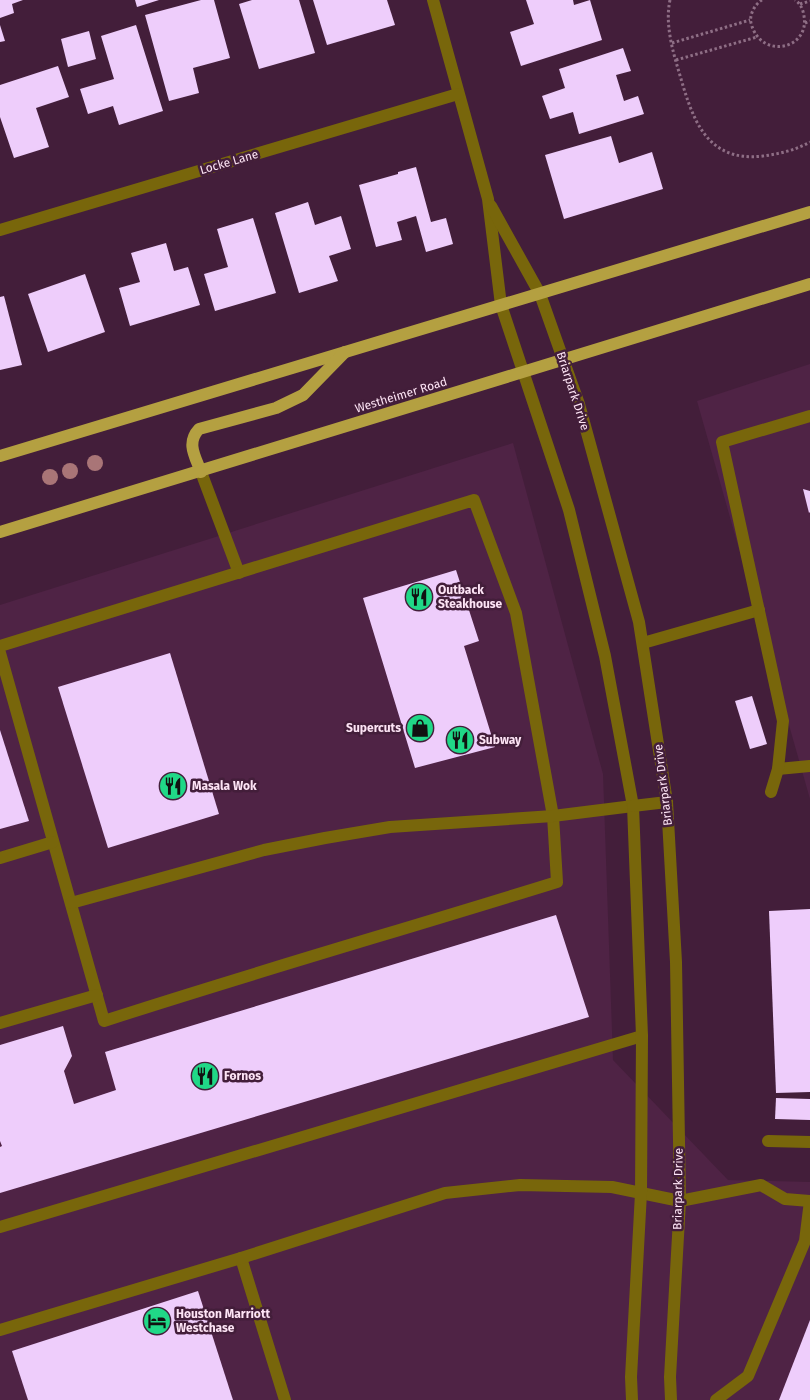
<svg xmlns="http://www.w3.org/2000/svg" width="810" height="1400" font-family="'Fira Sans',sans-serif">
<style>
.built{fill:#4f2345}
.building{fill:#eecdfb}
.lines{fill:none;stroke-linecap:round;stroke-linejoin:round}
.path{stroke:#8e6e85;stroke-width:3;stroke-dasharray:2.5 2.5;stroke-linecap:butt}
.service{stroke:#78660b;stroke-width:12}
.minor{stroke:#78660b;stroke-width:12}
.tertiary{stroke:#78660b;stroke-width:12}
.primary{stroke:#b4a041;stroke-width:12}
.tree{fill:#a97577}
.labels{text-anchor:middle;stroke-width:5;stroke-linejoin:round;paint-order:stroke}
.street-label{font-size:12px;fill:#fde4f5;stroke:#431e3a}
.poi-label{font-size:12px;font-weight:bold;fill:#fde4f5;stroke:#431e3a;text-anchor:start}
</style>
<rect width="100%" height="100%" fill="#431e3a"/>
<g class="built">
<path d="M 810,364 L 810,799 L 697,401 Z"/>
<path d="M 513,443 L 603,774 L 613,1060 L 728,1180 L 810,1182 L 810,1400 L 0,1400 L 0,605 Z"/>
</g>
<g class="building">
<path d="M 0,0 L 23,0 L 12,4 L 14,13 L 0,18 Z"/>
<path d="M 135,0 L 159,0 L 137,7 Z"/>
<path d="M 201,0 L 214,0 L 230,58 L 193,68 L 199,93 L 169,101 L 145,15 Z"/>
<path d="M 252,0 L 299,0 L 315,53 L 259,69 L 239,4 Z"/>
<path d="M 313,0 L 387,0 L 395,25 L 327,45 Z"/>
<path d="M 526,0 L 573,0 L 574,5 L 590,0 L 602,40 L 521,66 L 510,32 L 534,24 Z"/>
<path d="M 0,25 L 5,41 L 0,42 Z"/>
<path d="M 136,25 L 163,111 L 119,125 L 113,106 L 88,114 L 80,89 L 114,79 L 101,36 Z"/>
<path d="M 89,31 L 96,59 L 68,67 L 61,39 Z"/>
<path d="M 623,48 L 631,71 L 616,75 L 624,101 L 638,96 L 644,114 L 579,134 L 573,112 L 550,119 L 542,96 L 565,88 L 559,69 Z"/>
<path d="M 58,66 L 69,97 L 36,108 L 49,147 L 14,158 L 0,117 L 0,85 Z"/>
<path d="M 611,136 L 619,163 L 652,152 L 663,189 L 564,219 L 545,155 Z"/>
<path d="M 416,167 L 431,222 L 446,218 L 453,244 L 426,252 L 416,216 L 397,222 L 402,240 L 376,247 L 359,185 L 398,174 L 398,172 Z"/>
<path d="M 308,202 L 315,225 L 341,216 L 351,249 L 329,256 L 338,281 L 299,293 L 275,213 Z"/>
<path d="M 253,218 L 276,293 L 215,311 L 204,274 L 228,267 L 217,229 Z"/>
<path d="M 166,243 L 174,271 L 188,267 L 200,305 L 130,326 L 119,288 L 140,282 L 131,253 Z"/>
<path d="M 85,274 L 105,332 L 48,352 L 28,294 Z"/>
<path d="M 4,296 L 22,365 L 0,370 L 0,297 Z"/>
<path d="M 803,489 L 810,491 L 810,512 L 809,513 Z"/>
<path d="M 456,570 L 479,641 L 464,646 L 495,747 L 415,768 L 363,598 Z"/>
<path d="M 170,653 L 219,814 L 108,848 L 58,687 Z"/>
<path d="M 752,696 L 767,744 L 750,749 L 735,701 Z"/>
<path d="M 0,730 L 29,821 L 0,829 Z"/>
<path d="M 810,909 L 810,1092 L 776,1093 L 769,911 Z"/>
<path d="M 556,915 L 589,1017 L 0,1193 L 0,1147 L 2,1146 L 0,1141 L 0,1045 L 63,1026 L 72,1056 L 64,1071 L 74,1104 L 116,1090 L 105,1052 Z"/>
<path d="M 776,1098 L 810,1099 L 810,1120 L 775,1119 Z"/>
<path d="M 198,1291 L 233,1400 L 28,1400 L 12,1351 Z"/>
<path d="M 810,1320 L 810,1400 L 779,1400 Z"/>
</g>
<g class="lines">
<g class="path">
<path d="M 670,0 C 665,23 672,49 679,72 C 692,117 705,163 763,156 C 779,154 796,150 810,142"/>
<path d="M 762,0 C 755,4 749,15 751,23 C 760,60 810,50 804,16 C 803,10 801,4 795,0"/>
<path d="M 800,4 L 810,1"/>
<path d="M 805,23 L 810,21"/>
<path d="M 672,43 L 750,20"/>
<path d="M 676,60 L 757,37"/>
</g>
<g class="service">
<path d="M 201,472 L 239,573"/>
<path d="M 643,643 L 759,610"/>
<path d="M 0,646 L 474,500 L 516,613 L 553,816 L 557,882 C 406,929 255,972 104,1021 L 0,653"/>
<path d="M 778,769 L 810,766"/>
<path d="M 771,792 L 778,769 L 783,721 L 722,442 L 810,416"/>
<path d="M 0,858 L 53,842"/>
<path d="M 71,903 L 264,850 L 325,838 L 390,827 L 553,816 L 633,806"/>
<path d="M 0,1023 L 97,995"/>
<path d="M 768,1141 L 810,1142"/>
<path d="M 0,1227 L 642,1036"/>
<path d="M 241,1258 L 285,1400"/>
<path d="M 0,1330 L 241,1258 L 445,1193 L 520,1185 L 612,1187 L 680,1201 L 761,1185 L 785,1199 L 810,1201 L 805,1241 L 748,1376 L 716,1400"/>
</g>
<g class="minor">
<path d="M 433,0 L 488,199 L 501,305"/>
<path d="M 491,206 L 540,294"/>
<path d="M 0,230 L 458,94"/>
</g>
<g class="tertiary">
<path d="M 540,294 L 579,404 L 639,622 L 667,802 L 676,962 L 680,1201 L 670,1377 L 671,1400"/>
<path d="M 501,305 L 569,510 L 605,656 L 633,806 L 642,1036 L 641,1193 L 631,1377 L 632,1400"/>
<path d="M 633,806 L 667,802"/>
</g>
<g class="primary">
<path d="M 0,456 L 810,212"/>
<path d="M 201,472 C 195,456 186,443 199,429 L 276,408 L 303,395 L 345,352"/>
<path d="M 0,532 L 810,284"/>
</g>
</g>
<g class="tree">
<circle cx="95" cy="463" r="8"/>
<circle cx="70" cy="471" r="8"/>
<circle cx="50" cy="477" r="8"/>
</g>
<defs>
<g id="restaurant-disc" transform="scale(1.4375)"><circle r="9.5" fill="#20d887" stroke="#431e3a"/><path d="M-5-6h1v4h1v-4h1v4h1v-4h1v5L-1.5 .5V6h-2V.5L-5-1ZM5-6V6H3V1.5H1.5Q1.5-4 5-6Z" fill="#111"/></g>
<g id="shop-disc" transform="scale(1.4375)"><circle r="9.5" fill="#20d887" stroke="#431e3a"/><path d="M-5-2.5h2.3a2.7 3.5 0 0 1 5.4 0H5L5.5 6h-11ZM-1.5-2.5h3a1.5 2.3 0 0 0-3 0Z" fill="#111"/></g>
<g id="hotel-disc" transform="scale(1.4375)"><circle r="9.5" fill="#20d887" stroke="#431e3a"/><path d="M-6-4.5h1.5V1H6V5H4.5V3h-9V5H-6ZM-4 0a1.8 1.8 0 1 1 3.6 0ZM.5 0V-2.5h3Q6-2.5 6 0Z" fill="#111"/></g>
</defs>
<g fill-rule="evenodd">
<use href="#restaurant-disc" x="419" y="597"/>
<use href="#shop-disc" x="420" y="728"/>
<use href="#restaurant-disc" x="460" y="740"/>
<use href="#restaurant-disc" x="173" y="786"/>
<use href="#restaurant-disc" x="205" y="1076"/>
<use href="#hotel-disc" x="157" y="1321"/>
</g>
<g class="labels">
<g class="street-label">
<text transform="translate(229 162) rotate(-16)" y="4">Locke Lane</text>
<text transform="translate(573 391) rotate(72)" y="4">Briarpark Drive</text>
<text transform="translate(401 395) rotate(-17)" y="4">Westheimer Road</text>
<text transform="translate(663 785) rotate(-97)" y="4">Briarpark Drive</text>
<text transform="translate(678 1189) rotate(-89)" y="4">Briarpark Drive</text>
</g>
<g class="poi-label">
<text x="438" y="594">Outback<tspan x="438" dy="14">Steakhouse</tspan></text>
<text x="401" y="732" text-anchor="end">Supercuts</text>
<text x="479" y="744">Subway</text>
<text x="192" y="790">Masala Wok</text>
<text x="224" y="1080">Fornos</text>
<text x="176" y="1318">Houston Marriott<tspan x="176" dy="14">Westchase</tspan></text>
</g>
</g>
</svg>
